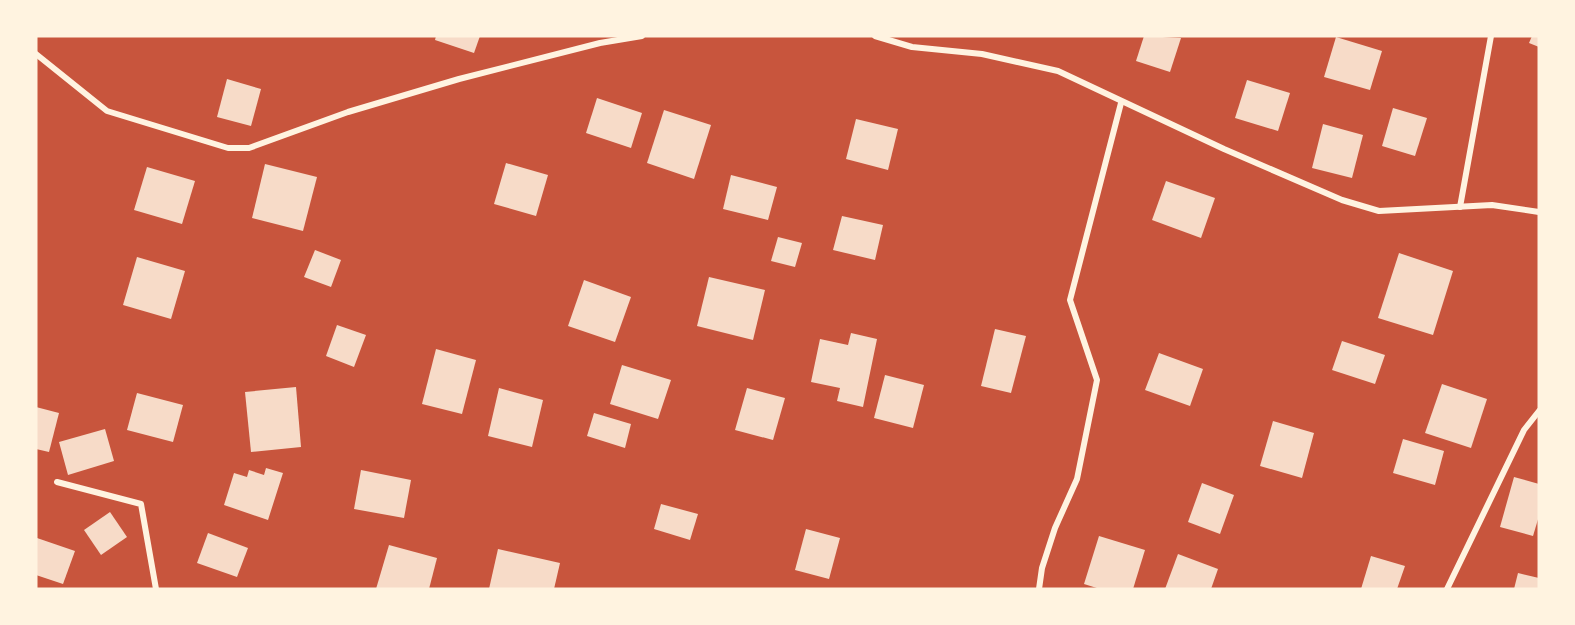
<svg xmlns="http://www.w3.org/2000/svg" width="1575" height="625" font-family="Cabin,sans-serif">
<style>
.building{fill:#f7dbc8}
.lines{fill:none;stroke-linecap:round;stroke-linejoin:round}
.minor{stroke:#fff3e0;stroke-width:6}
</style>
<rect width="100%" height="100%" fill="#c8553d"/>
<g class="building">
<path d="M 436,36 L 480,36 L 474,53 L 435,40 Z"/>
<path d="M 1144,36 L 1181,38 L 1170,72 L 1136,61 Z"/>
<path d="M 1532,36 L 1539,36 L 1539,47 L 1529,43 Z"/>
<path d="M 1336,37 L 1382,51 L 1370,90 L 1324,77 Z"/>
<path d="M 227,79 L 261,89 L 251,126 L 217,117 Z"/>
<path d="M 1247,80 L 1290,93 L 1278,131 L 1235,118 Z"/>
<path d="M 597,98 L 642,113 L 631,148 L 586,133 Z"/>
<path d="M 1393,108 L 1427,118 L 1415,156 L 1382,146 Z"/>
<path d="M 664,110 L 711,125 L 694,179 L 647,163 Z"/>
<path d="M 856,119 L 898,129 L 888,170 L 846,159 Z"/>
<path d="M 1323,124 L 1363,135 L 1352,178 L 1312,168 Z"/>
<path d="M 506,163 L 548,175 L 536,216 L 494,204 Z"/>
<path d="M 265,164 L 317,177 L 303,231 L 252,218 Z"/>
<path d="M 147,167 L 195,181 L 182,224 L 134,210 Z"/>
<path d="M 731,175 L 777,187 L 768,220 L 723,209 Z"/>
<path d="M 1166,181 L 1215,198 L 1201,238 L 1152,220 Z"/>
<path d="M 842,216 L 883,225 L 875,260 L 833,250 Z"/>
<path d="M 778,237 L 802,243 L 795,267 L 771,261 Z"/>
<path d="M 315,250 L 341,260 L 331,287 L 304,277 Z"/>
<path d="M 1399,253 L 1453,271 L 1433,335 L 1378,318 Z"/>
<path d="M 137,257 L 185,271 L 171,319 L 123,305 Z"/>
<path d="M 709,277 L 765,290 L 753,340 L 697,326 Z"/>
<path d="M 584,280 L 631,297 L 615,342 L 568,326 Z"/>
<path d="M 337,325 L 366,335 L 354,367 L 326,356 Z"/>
<path d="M 995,329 L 1026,336 L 1011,393 L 981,386 Z"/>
<path d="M 851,333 L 877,339 L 863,407 L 837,401 L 840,388 L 811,382 L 820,339 L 848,345 Z"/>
<path d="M 1342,341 L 1385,355 L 1375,384 L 1332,370 Z"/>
<path d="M 436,349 L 476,360 L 462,414 L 422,404 Z"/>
<path d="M 1159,353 L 1203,369 L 1190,406 L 1145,390 Z"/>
<path d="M 622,365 L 671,380 L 658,419 L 610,404 Z"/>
<path d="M 885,375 L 924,385 L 913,428 L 874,418 Z"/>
<path d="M 1442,384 L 1487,399 L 1471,448 L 1425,433 Z"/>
<path d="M 296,387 L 301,447 L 251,452 L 245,392 Z"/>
<path d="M 499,388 L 543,400 L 532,447 L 488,436 Z"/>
<path d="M 747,388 L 785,398 L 773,440 L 735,430 Z"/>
<path d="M 137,393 L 183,405 L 173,442 L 127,430 Z"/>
<path d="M 36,407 L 59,413 L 49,452 L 36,449 Z"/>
<path d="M 594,413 L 631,424 L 625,448 L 587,436 Z"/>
<path d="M 1273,421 L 1314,433 L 1302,478 L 1260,466 Z"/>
<path d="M 105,429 L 114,461 L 68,475 L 59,442 Z"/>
<path d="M 1403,439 L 1444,451 L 1435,485 L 1393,473 Z"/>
<path d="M 266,468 L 283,473 L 268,520 L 224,505 L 234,473 L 247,477 L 249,470 L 264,475 Z"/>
<path d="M 361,470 L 411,480 L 404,518 L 354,509 Z"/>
<path d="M 1514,477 L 1539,484 L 1539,516 L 1533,536 L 1500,527 Z"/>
<path d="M 1202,483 L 1234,495 L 1220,534 L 1188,522 Z"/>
<path d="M 661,504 L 698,514 L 690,540 L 654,529 Z"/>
<path d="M 110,512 L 127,537 L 101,555 L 84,530 Z"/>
<path d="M 806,529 L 840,538 L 829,579 L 795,570 Z"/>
<path d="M 208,533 L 248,548 L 237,577 L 197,563 Z"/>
<path d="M 1099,536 L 1145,550 L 1133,589 L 1100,589 L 1084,584 Z"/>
<path d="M 37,538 L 75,551 L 63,584 L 36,575 Z"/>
<path d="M 389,545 L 437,558 L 429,589 L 376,589 Z"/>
<path d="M 498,549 L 560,563 L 554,589 L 489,589 Z"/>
<path d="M 1178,554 L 1218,569 L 1211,589 L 1165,589 Z"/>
<path d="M 1371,556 L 1405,566 L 1397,589 L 1361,589 Z"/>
<path d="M 1518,573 L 1539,578 L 1539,589 L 1514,589 Z"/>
</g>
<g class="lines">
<g class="minor">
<path d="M 875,36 L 912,47 L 982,54 L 1058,71 L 1224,149 L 1342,200 L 1379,211 L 1492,205 L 1539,212"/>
<path d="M 36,54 L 107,111 L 228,148 L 249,148 L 348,112 L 459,79 L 600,43 L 642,36"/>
<path d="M 1460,207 L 1491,36"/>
<path d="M 57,482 L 141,504 L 156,589"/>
<path d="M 1039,589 L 1042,568 L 1055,528 L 1077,479 L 1097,380 L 1070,300 L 1121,103"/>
<path d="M 1447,589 L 1524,430 L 1539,411"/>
</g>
</g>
<rect width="1575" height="625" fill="none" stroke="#fff3e0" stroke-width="75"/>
</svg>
